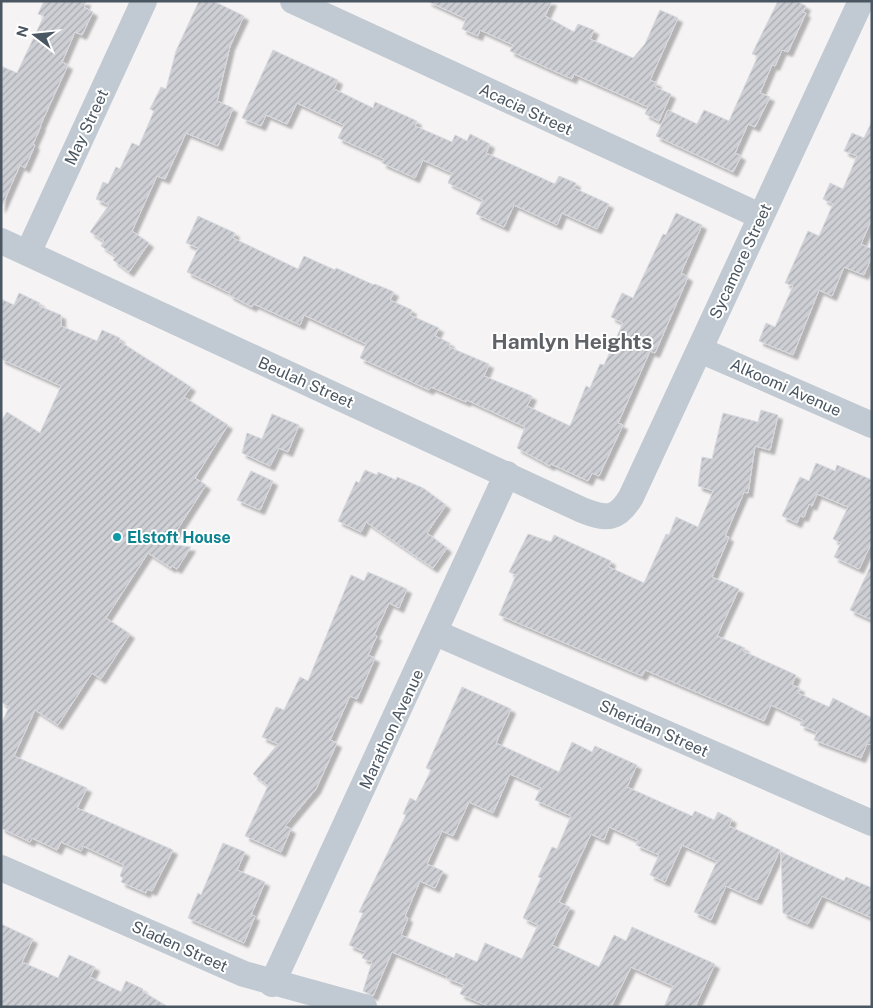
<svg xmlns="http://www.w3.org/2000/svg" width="873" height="1008" font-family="'Public Sans',sans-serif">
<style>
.building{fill:url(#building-hatch);stroke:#d7d9de;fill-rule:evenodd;filter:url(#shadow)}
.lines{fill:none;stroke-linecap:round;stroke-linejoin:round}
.minor{stroke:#c1cad2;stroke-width:26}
.culture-dot{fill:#0f9aa8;stroke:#fff;stroke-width:2}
.labels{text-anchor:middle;stroke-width:4;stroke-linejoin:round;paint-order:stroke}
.street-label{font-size:16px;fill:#4a5661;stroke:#fff}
.culture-label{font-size:16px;font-weight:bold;fill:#0d838f;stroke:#fff;text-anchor:start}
.district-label{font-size:21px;font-weight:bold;fill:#5f6368;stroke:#fff}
</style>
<defs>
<pattern id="building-hatch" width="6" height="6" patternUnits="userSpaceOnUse" patternTransform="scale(1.25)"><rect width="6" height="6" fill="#cdcfd5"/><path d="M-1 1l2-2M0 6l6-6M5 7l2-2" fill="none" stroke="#a8abb0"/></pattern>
<filter id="shadow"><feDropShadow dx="4.5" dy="4.5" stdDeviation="1" flood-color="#0004"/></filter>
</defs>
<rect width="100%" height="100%" fill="#f5f3f3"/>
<g class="building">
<path d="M 44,1 L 86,1 L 84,7 L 93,12 L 82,35 L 75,32 L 62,62 L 68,65 L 40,126 L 41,126 L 33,144 L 35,145 L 25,168 L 20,165 L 1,208 L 1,66 L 17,73 L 44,16 L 38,14 Z"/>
<path d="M 199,1 L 213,1 L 244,16 L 230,46 L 217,101 L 233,108 L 218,146 L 186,133 L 165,179 L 157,176 L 132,231 L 149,243 L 129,272 L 113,260 L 116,256 L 101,246 L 104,241 L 90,232 L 109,205 L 96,199 L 103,182 L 108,184 L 116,167 L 120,169 L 132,143 L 139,146 L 154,111 L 150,109 L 161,87 L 166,89 L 176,51 Z"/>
<path d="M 427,1 L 552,1 L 545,16 L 574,32 L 578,24 L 594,30 L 590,39 L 633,58 L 645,44 L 660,10 L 678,18 L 650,80 L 657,83 L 655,87 L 671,94 L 659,121 L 645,114 L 648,107 L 574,74 L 572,79 L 554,71 L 510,51 L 513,45 L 480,30 L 478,36 L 462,29 L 466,19 Z"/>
<path d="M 778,1 L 796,1 L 806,6 L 803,12 L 806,13 L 788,52 L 782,50 L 775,66 L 772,65 L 760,93 L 770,97 L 755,127 L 748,124 L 735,153 L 741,156 L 733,172 L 656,136 L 668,110 L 697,124 L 704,110 L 729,121 L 758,56 L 752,54 Z"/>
<path d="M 273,50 L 338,80 L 334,89 L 373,108 L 375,102 L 417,121 L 415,126 L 452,142 L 455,135 L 467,141 L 470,134 L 490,144 L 486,153 L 555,184 L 559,176 L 576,183 L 574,188 L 609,204 L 597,229 L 562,213 L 557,225 L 514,205 L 504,227 L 476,214 L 483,200 L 448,183 L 452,173 L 423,160 L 415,178 L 382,163 L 384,159 L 338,138 L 344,125 L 297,103 L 287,124 L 266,115 L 261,126 L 242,118 Z"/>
<path d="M 872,121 L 872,218 L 861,244 L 872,249 L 872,256 L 864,275 L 844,267 L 832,296 L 819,290 L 793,355 L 759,341 L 766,323 L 775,327 L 793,286 L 785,283 L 808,231 L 819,236 L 833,204 L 823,199 L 830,183 L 843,189 L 857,156 L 844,151 L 852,133 L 864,138 Z"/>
<path d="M 676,213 L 702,225 L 681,273 L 688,277 L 655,353 L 650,351 L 618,423 L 623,425 L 599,476 L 592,473 L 588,481 L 551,464 L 550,466 L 517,448 L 525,427 L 467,400 L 466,402 L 431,387 L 429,390 L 360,358 L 366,344 L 304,315 L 300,325 L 254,304 L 252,307 L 229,295 L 230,293 L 187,272 L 198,248 L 186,243 L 198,216 L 235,233 L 233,238 L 298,269 L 304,256 L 335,270 L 336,268 L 374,285 L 375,284 L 394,292 L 390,300 L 412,310 L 410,315 L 439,328 L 435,336 L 450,343 L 449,347 L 489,364 L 484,376 L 532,396 L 527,406 L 570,426 L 586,386 L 590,388 L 600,364 L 604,365 L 623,323 L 611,317 L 622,293 L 633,298 L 663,234 L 666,235 Z"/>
<path d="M 19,293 L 40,303 L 39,306 L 61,315 L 61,326 L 97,341 L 102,330 L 120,338 L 119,341 L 191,387 L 184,397 L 228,425 L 195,478 L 206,485 L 168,544 L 191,547 L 177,569 L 172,566 L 171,568 L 148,553 L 106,618 L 130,634 L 101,679 L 92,673 L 58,725 L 35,710 L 14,756 L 87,788 L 77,808 L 173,850 L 152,891 L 147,889 L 146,893 L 121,882 L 123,878 L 120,876 L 124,865 L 83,846 L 81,851 L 61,842 L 57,850 L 32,838 L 30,842 L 1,828 L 1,724 L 9,707 L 1,702 L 1,421 L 7,412 L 40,433 L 61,386 L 1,359 L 1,299 L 14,305 Z"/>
<path d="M 761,410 L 778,415 L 770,450 L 755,446 L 748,493 L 744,492 L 725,536 L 729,537 L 712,577 L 739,589 L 717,636 L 745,648 L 743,651 L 796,675 L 792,685 L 800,688 L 798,693 L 829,707 L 833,698 L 872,718 L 872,745 L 867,744 L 861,758 L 814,740 L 817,732 L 800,725 L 803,720 L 771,705 L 764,721 L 645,670 L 642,676 L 499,615 L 516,575 L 509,572 L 528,534 L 551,542 L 554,535 L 611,561 L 609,567 L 644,583 L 666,534 L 669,535 L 676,517 L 698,527 L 713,491 L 698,486 L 702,457 L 712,459 L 723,413 L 758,422 Z"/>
<path d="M 272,414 L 299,425 L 288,452 L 279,448 L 270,466 L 242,453 L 247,433 L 262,439 Z"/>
<path d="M 816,463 L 835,471 L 837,465 L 872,480 L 872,542 L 859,569 L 834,557 L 841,543 L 833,539 L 848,507 L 817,494 L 812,506 L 809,504 L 804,517 L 800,516 L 797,523 L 782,516 L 800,477 L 809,481 Z"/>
<path d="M 365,470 L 377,475 L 378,472 L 396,480 L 397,477 L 423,488 L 446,505 L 427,533 L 447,548 L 433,568 L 366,522 L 361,532 L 338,521 L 356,481 L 359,483 Z"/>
<path d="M 251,471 L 273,481 L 260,510 L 237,500 Z"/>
<path d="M 872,563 L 872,620 L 850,610 Z"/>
<path d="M 368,572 L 407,589 L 399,608 L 389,603 L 374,635 L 377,636 L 368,655 L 375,658 L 365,681 L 357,699 L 350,696 L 330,740 L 337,743 L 316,789 L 285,826 L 291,829 L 281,852 L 245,836 L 268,786 L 253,774 L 278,744 L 262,737 L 276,707 L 284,710 L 300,677 L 308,681 L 351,575 L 364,581 Z"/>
<path d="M 462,687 L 511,709 L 496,743 L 559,772 L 572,742 L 592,752 L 595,746 L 637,765 L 627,787 L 692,816 L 695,811 L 714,820 L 718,812 L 732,819 L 729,826 L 780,850 L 757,900 L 726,886 L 711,920 L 694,912 L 717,861 L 682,845 L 665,882 L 650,875 L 659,855 L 636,845 L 638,840 L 609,827 L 604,840 L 591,834 L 559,902 L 570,907 L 552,945 L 599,967 L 614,935 L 626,941 L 632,927 L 715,964 L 695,1007 L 664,1007 L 673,986 L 631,967 L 611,1007 L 490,1007 L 460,994 L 464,985 L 446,978 L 447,976 L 392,952 L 373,996 L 363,991 L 372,962 L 362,958 L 365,952 L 349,945 L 363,913 L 359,912 L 406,815 L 403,814 L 410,798 L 416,801 L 431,770 L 426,768 ZM 510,774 L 541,788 L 535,800 L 571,816 L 557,849 L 552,847 L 538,877 L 541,878 L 523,918 L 538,925 L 522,959 L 485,943 L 477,962 L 456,953 L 454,958 L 401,935 L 408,918 L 405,916 L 420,881 L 435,888 L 443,871 L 427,864 L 442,831 L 453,836 L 469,802 L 493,813 Z"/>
<path d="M 223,843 L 245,852 L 237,870 L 265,882 L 251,915 L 255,916 L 244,943 L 188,918 L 198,893 L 201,895 Z"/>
<path d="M 781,852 L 844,881 L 846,877 L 872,888 L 872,918 L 822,896 L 808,924 L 783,913 Z"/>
<path d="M 1,924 L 33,939 L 22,962 L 58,978 L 69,955 L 95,967 L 90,977 L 121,992 L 126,981 L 143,989 L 142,991 L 168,1007 L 1,1007 Z"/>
</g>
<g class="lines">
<g class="minor">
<path d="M 293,1 L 760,216"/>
<path d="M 1,241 L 582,510 C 607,520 617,520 631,497 L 861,1"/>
<path d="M 28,253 L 144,1"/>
<path d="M 700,350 L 872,425"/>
<path d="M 436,633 L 872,823"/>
<path d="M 1,868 L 244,974 L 364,1007"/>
<path d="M 272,984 L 507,474"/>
</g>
</g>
<circle class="culture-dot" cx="117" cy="537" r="5"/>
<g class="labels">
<g class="street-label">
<text transform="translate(526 109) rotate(25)" y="6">Acacia Street</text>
<text transform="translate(86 127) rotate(-65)" y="6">May Street</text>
<text transform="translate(740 261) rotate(-65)" y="6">Sycamore Street</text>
<text transform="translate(306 382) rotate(24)" y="6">Beulah Street</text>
<text transform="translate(786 387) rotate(24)" y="6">Alkoomi Avenue</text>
<text transform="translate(654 728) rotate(24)" y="6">Sheridan Street</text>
<text transform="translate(391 729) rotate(-65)" y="6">Marathon Avenue</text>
<text transform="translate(180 946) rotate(24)" y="6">Sladen Street</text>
</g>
<g class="culture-label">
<text x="127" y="543">Elstoft House</text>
</g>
<g class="district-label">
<text x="572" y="349">Hamlyn Heights</text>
</g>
</g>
<rect width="873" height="1008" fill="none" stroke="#4a5661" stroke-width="5"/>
<g transform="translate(35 35) rotate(286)" stroke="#ffffff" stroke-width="4" paint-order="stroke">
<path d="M0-4L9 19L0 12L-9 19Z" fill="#4a5661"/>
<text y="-8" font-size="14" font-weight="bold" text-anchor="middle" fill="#4a5661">N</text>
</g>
</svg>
